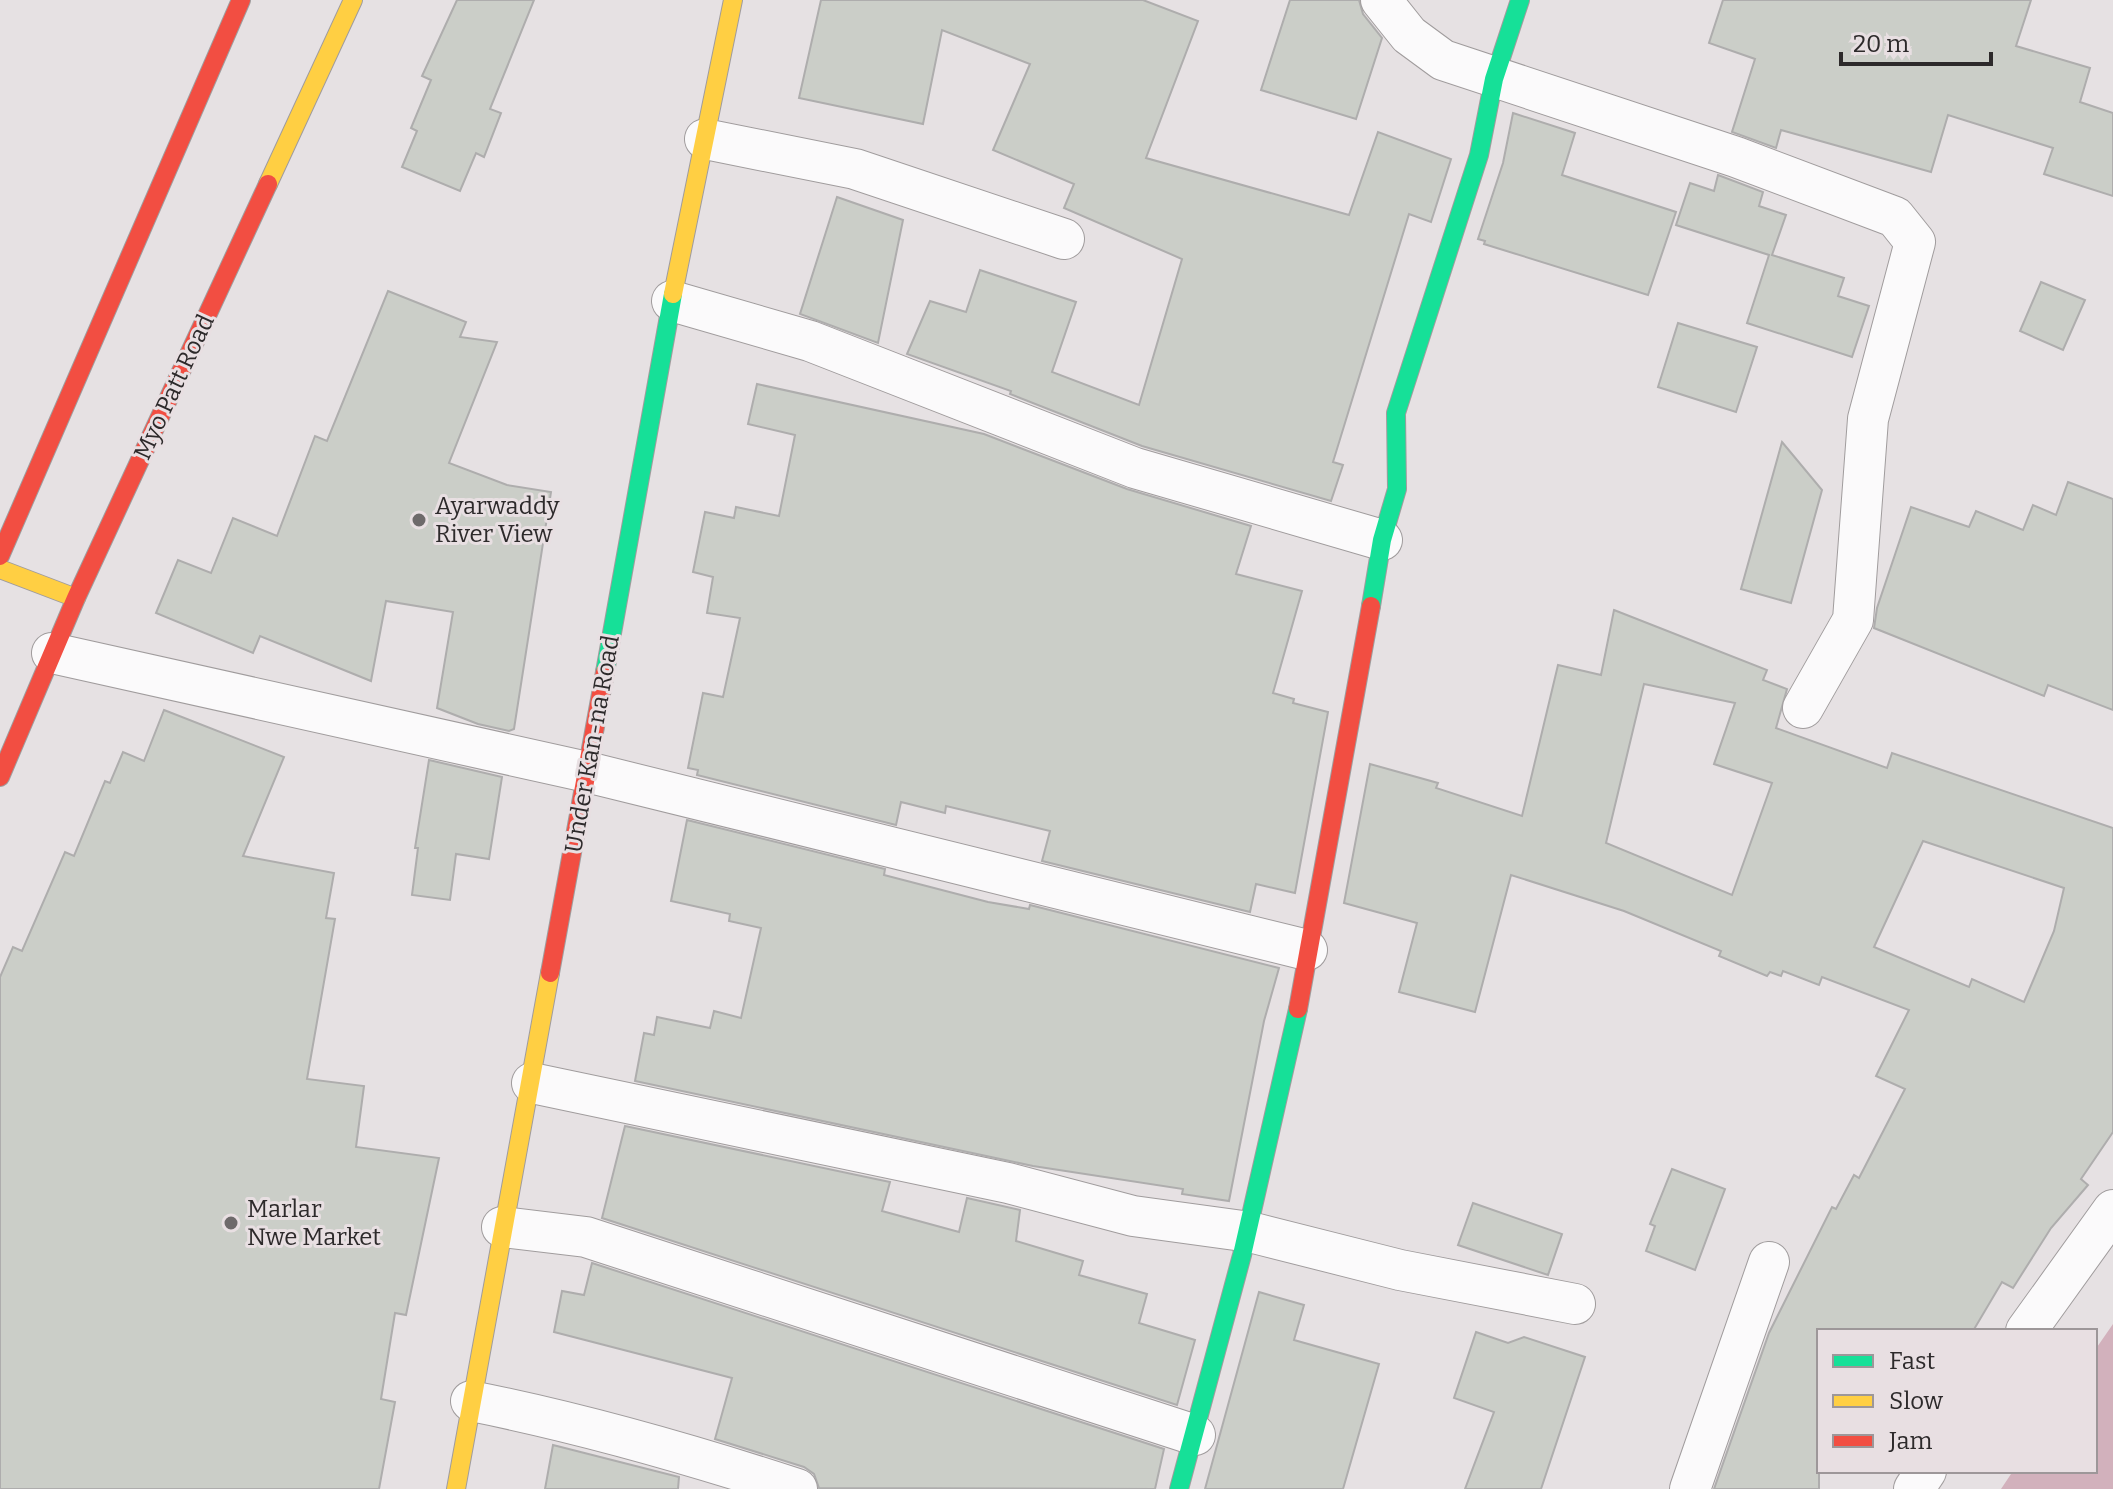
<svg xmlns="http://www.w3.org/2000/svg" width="2113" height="1489" font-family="Bitter,serif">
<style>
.water{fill:#d2b1bc}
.building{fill:#cbcec8;stroke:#aeadad;stroke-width:2;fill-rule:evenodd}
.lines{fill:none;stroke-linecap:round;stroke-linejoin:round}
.street-casing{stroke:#a09c9d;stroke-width:42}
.fast-casing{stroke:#a09c9d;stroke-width:20}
.slow-casing{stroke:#a09c9d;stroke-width:20}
.jam-casing{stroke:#a09c9d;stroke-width:20}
.street{stroke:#fbfafb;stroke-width:40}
.fast{stroke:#16e098;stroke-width:18}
.slow{stroke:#ffcf43;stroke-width:18}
.jam{stroke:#f24e42;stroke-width:18}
.poi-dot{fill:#6e6a6b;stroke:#e8dfe2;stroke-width:3}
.labels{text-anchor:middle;stroke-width:6;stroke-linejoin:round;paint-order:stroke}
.street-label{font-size:24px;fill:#2d2a2b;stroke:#e8dfe2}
.poi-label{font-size:24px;fill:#2d2a2b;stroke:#e8dfe2;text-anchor:start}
</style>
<rect width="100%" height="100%" fill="#e6e1e3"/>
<path class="water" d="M 2113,1324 L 2113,1489 L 2001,1489 L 2013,1471 L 2095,1471 L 2095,1350 Z"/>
<g class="building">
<path d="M 457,0 L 534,0 L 490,109 L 501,113 L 484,157 L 476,153 L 460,191 L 402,167 L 417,131 L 411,128 L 431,80 L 422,76 Z"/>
<path d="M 821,0 L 1143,0 L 1198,21 L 1146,158 L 1349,215 L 1378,132 L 1451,159 L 1431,222 L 1409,214 L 1333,462 L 1343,465 L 1331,501 L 1142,446 L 1010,394 L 1011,391 L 907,354 L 930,301 L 966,312 L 980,270 L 1076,302 L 1052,372 L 1139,405 L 1182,259 L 1064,208 L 1074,184 L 993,150 L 1030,64 L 942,30 L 923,124 L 799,98 Z"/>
<path d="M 1290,0 L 1359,0 L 1363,14 L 1382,38 L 1356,119 L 1261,90 Z"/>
<path d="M 1723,0 L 2031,0 L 2016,46 L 2090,68 L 2080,102 L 2113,113 L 2113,196 L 2044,174 L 2053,148 L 1948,115 L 1931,172 L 1781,130 L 1776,148 L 1732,132 L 1755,59 L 1709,43 Z"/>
<path d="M 1513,113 L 1575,133 L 1562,175 L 1676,212 L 1648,295 L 1484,244 L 1485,241 L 1478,239 L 1503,163 Z"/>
<path d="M 1718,175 L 1763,192 L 1759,206 L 1786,215 L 1772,255 L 1844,278 L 1838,296 L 1869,306 L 1852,357 L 1747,323 L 1769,255 L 1676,225 L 1690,183 L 1714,191 Z"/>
<path d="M 837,197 L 903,220 L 878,343 L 800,314 Z"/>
<path d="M 2041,282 L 2085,300 L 2063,350 L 2020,331 Z"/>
<path d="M 388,291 L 466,322 L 460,337 L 497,342 L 449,463 L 507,485 L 551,492 L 514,729 L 509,731 L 478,724 L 437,708 L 453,612 L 386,601 L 371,681 L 260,636 L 253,653 L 156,613 L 178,560 L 211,573 L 233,518 L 277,536 L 315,436 L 327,441 Z"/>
<path d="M 1678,323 L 1757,347 L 1736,412 L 1658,387 Z"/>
<path d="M 757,384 L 984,434 L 1127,489 L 1251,526 L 1236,574 L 1302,591 L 1273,693 L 1294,699 L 1293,703 L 1328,712 L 1295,893 L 1256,884 L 1250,912 L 1042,861 L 1050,831 L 946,806 L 945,813 L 901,802 L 896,825 L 697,775 L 698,770 L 688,768 L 703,693 L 723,697 L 740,618 L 707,613 L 713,577 L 693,572 L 705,512 L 734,518 L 736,507 L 779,516 L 795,435 L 748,424 Z"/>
<path d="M 1782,442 L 1822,490 L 1791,603 L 1741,589 Z"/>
<path d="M 2068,482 L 2113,499 L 2113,710 L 2048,685 L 2044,696 L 1874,628 L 1877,608 L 1911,507 L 1969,527 L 1976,511 L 2023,530 L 2033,505 L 2056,515 Z"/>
<path d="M 1614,610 L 1767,670 L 1763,680 L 1787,689 L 1776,728 L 1887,768 L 1892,753 L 2113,828 L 2113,1132 L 2081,1179 L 2088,1185 L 2051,1228 L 2013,1288 L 2002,1282 L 1973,1331 L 1819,1331 L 1819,1489 L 1714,1489 L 1769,1333 L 1832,1207 L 1836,1209 L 1854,1175 L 1859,1178 L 1905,1089 L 1876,1076 L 1909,1010 L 1822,977 L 1819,985 L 1783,971 L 1781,976 L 1770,972 L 1767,976 L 1719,956 L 1721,951 L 1624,911 L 1511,875 L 1475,1012 L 1399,992 L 1417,923 L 1344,903 L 1370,764 L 1438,783 L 1436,788 L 1522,816 L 1558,665 L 1601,675 ZM 1644,684 L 1735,703 L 1714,764 L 1772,783 L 1732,895 L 1606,843 ZM 1923,841 L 2064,888 L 2054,931 L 2024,1002 L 1972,979 L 1969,987 L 1874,947 Z"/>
<path d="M 164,710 L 284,757 L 243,856 L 334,873 L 326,918 L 335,919 L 307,1079 L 364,1086 L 356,1147 L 439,1158 L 406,1315 L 395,1313 L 381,1399 L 395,1402 L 379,1489 L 0,1489 L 0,977 L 13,947 L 22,951 L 65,852 L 74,856 L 105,781 L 110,783 L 123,752 L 144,761 Z"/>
<path d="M 429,760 L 502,777 L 489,859 L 456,854 L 450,900 L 412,895 L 418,848 L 415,848 Z"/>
<path d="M 687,820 L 885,869 L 884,875 L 988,902 L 1029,909 L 1030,905 L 1279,968 L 1264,1021 L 1229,1201 L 1182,1194 L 1183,1189 L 1033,1166 L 635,1081 L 644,1033 L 654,1035 L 657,1017 L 710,1028 L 714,1011 L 741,1018 L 761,928 L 729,921 L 730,914 L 671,901 Z"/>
<path d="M 625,1126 L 890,1182 L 882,1211 L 959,1232 L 967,1198 L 1020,1210 L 1016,1241 L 1083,1261 L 1079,1275 L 1147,1294 L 1139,1323 L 1195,1340 L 1177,1405 L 602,1218 Z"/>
<path d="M 1672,1169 L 1725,1189 L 1695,1270 L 1646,1251 L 1655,1226 L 1650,1224 Z"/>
<path d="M 1473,1203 L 1562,1234 L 1548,1275 L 1458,1245 Z"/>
<path d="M 592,1263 L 1164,1449 L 1155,1489 L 819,1488 L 814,1474 L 804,1467 L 715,1439 L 732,1378 L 554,1332 L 562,1291 L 584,1295 Z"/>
<path d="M 1259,1292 L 1304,1305 L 1294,1340 L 1379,1364 L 1343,1489 L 1205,1489 Z"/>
<path d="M 1476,1332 L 1508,1343 L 1524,1337 L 1585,1357 L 1541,1489 L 1465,1489 L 1494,1412 L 1454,1398 Z"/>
<path d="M 553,1445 L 679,1477 L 678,1489 L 545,1489 Z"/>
</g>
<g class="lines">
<g class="street-casing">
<g id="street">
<path d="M 1381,0 L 1409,35 L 1443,60 L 1736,157 L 1895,217 L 1915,242 L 1868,419 L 1853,620 L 1803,708"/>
<path d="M 705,139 L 855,169 L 1064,239"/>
<path d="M 672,301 L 810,341 L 1135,468 L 1382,540"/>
<path d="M 52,653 L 587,772 L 1307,950"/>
<path d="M 532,1083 L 1008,1183 L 1133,1216 L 1250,1232 L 1400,1270 L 1575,1304"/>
<path d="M 502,1227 L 586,1237 L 1195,1435"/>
<path d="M 2026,1331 L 2113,1210"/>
<path d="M 471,1401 C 582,1423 690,1454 797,1489"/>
<path d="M 1690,1489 L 1769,1262"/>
<path d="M 1914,1489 L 1926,1471"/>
</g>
</g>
<g class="fast-casing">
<g id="fast">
<path d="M 1371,606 L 1382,540 L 1397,489 L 1396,413 L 1479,155 L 1494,79 L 1520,0"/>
<path d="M 605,672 L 673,294"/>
<path d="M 1179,1489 L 1242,1255 L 1298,1009"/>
</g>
</g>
<g class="slow-casing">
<g id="slow">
<path d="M 268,184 L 353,0"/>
<path d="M 673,294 L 733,0"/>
<path d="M 0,569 L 76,598"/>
<path d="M 456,1489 L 550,973"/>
</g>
</g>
<g class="jam-casing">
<g id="jam">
<path d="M 0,556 L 241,0"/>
<path d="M 0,777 L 76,598 L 268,184"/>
<path d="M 550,973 L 605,672"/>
<path d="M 1298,1009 L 1371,606"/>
</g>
</g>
<use href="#street" class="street"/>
<use href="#fast" class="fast"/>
<use href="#slow" class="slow"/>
<use href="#jam" class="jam"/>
</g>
<g class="poi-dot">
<circle cx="419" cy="520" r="8"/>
<circle cx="231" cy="1223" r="8"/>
</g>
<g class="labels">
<g class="street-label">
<text transform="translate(174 387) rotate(-65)" y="8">Myo Patt Road</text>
<text transform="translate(592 744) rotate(-80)" y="8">Under Kan-na Road</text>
</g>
<g class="poi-label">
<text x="435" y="514">Ayarwaddy<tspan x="435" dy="28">River View</tspan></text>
<text x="247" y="1217">Marlar<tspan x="247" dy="28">Nwe Market</tspan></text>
</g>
</g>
<rect x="1817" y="1329" width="280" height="144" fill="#e8dfe2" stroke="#9d9799" stroke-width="2"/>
<rect x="1833" y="1355" width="40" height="12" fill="#16e098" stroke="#9d9799" stroke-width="2"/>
<text x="1889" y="1369" font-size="24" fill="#2d2a2b">Fast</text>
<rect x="1833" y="1395" width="40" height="12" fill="#ffcf43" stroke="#9d9799" stroke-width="2"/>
<text x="1889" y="1409" font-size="24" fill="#2d2a2b">Slow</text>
<rect x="1833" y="1435" width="40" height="12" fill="#f24e42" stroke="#9d9799" stroke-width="2"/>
<text x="1889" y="1449" font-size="24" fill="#2d2a2b">Jam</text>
<path d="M1841 52v12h150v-12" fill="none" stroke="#2d2a2b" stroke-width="4"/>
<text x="1853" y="52" font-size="24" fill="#2d2a2b" stroke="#e8dfe2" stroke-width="6" paint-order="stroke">20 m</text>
</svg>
